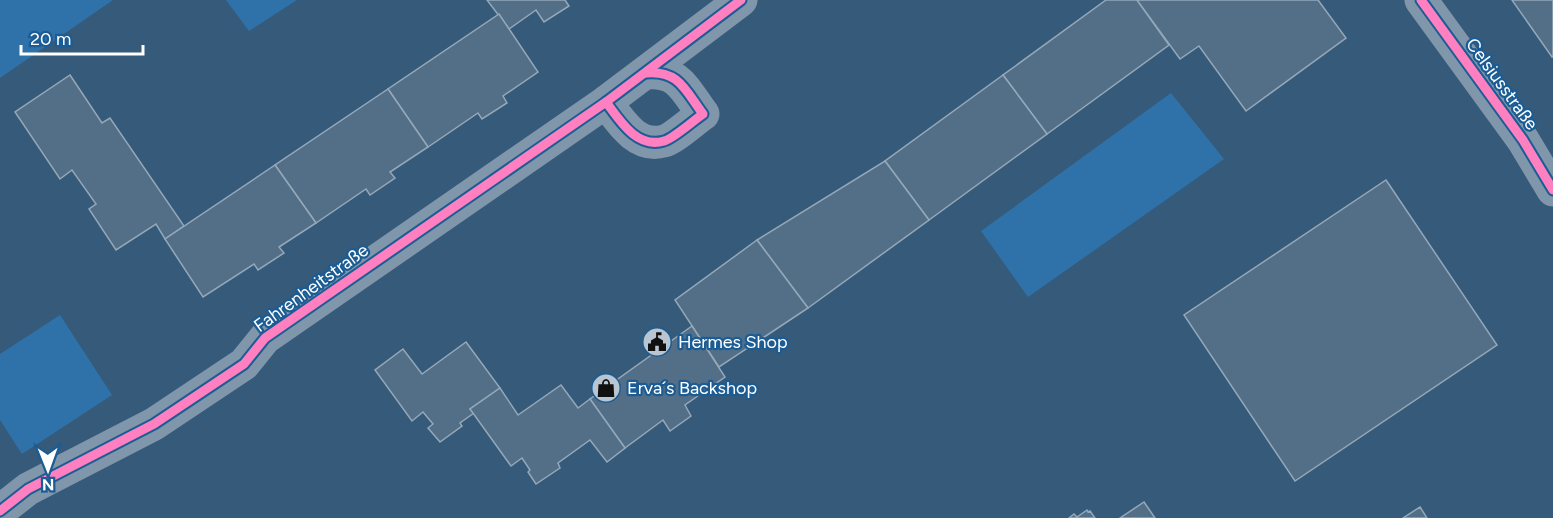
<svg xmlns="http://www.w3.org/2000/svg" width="1553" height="518" font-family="Figtree,sans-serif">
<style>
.green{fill:#2f72aa}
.building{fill:#536f88;stroke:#94a8b9;stroke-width:1.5}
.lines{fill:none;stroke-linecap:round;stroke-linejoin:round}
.minor{stroke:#7f96ab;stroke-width:33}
.cycleway-casing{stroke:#1b5c94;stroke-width:13}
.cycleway{stroke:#ff80c0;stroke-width:9}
.labels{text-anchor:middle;stroke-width:4.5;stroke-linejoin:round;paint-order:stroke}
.street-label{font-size:18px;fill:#fff;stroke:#1b5c94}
.poi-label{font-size:18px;fill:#fff;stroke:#1b5c94;text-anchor:start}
</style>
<rect width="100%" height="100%" fill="#365a79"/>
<g class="green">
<path d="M 0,0 L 113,0 L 0,78 Z"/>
<path d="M 226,0 L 297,0 L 249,31 Z"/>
<path d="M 1171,93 L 1224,159 L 1028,297 L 981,231 Z"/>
<path d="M 60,315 L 112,395 L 22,454 L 0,420 L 0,354 Z"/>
</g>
<g class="building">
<path d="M 487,0 L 565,0 L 569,6 L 544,22 L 536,10 L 509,29 Z"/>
<path d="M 1106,0 L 1137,0 L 1169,45 L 1047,134 L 1003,75 Z"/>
<path d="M 1137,0 L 1318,0 L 1346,38 L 1246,111 L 1199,46 L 1180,59 Z"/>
<path d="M 1512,0 L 1553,0 L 1553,57 L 1552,57 Z"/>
<path d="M 499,14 L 538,72 L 503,96 L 507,103 L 482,119 L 478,113 L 428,147 L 388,89 Z"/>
<path d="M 70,75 L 102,123 L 110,118 L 184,226 L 165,239 L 156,224 L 116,250 L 89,209 L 96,204 L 72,170 L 60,179 L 15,112 Z"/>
<path d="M 1003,75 L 1047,134 L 929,220 L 885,161 Z"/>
<path d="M 388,89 L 428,147 L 390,172 L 395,178 L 370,195 L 366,189 L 316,223 L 275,165 Z"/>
<path d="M 885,161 L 929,220 L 808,308 L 757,240 Z"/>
<path d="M 275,165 L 316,223 L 279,247 L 284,253 L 258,270 L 254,264 L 203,297 L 165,239 Z"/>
<path d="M 1386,180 L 1497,345 L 1295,481 L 1184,315 Z"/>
<path d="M 757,240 L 808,308 L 719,367 L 675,300 Z"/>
<path d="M 692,326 L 725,377 L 685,405 L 691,416 L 670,431 L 663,420 L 625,448 L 590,399 Z"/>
<path d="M 466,342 L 500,388 L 470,409 L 474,413 L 460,423 L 462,426 L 440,442 L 428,428 L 433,424 L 423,412 L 412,421 L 375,370 L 403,349 L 422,374 Z"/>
<path d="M 561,385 L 578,408 L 590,399 L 625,448 L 607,462 L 590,440 L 558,463 L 560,468 L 536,484 L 528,472 L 530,470 L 522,458 L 511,466 L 470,409 L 500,388 L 518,415 Z"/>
<path d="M 1144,502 L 1155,518 L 1120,518 Z"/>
<path d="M 1420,507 L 1427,518 L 1403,518 Z"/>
<path d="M 1087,510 L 1088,512 L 1090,511 L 1095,518 L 1069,518 L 1074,514 L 1077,517 Z"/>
</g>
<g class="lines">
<g class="minor">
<path d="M 1421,0 L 1523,140 L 1553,190"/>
<path d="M 606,102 C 620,121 637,149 664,141 C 673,139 694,120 703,114 C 685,90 679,70 646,73"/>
<path d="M 0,511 L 28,489 L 154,424 L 244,364 L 265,338 L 606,102 L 741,0"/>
</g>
<g class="cycleway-casing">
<g id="cycleway">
<path d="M 1421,0 L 1523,140 L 1553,190"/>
<path d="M 606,102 C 620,121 637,149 664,141 C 673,139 694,120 703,114 C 685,90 679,70 646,73"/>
<path d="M 0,511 L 28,489 L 154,424 L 244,364 L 265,338 L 606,102 L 741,0"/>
</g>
</g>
<use href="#cycleway" class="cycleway"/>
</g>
<defs>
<g id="civic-disc" transform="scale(1.5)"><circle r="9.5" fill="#b9c5d0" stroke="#1b5c94"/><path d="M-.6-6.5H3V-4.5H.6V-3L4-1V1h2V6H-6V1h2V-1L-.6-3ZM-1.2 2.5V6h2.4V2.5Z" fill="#111"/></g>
<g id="shop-disc" transform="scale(1.5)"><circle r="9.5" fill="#b9c5d0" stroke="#1b5c94"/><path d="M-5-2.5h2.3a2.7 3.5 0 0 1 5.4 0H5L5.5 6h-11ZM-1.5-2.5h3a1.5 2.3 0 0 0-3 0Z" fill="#111"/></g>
</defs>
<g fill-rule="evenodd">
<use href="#civic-disc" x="657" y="342"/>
<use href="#shop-disc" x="606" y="388"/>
</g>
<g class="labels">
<g class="street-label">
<text transform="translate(1502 84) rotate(54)" y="6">Celsiusstraße</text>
<text transform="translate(311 288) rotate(-36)" y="6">Fahrenheitstraße</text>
</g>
<g class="poi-label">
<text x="678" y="348">Hermes Shop</text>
<text x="627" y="394">Erva´s Backshop</text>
</g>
</g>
<g transform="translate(48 470) rotate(179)" stroke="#1b5c94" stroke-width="4.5" paint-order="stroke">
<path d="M0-4.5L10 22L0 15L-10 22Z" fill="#ffffff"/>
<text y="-9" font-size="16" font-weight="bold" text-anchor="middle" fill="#ffffff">N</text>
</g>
<path d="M21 45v9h122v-9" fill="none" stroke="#ffffff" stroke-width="3"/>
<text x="30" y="45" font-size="18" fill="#ffffff" stroke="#1b5c94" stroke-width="4.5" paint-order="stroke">20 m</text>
</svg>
